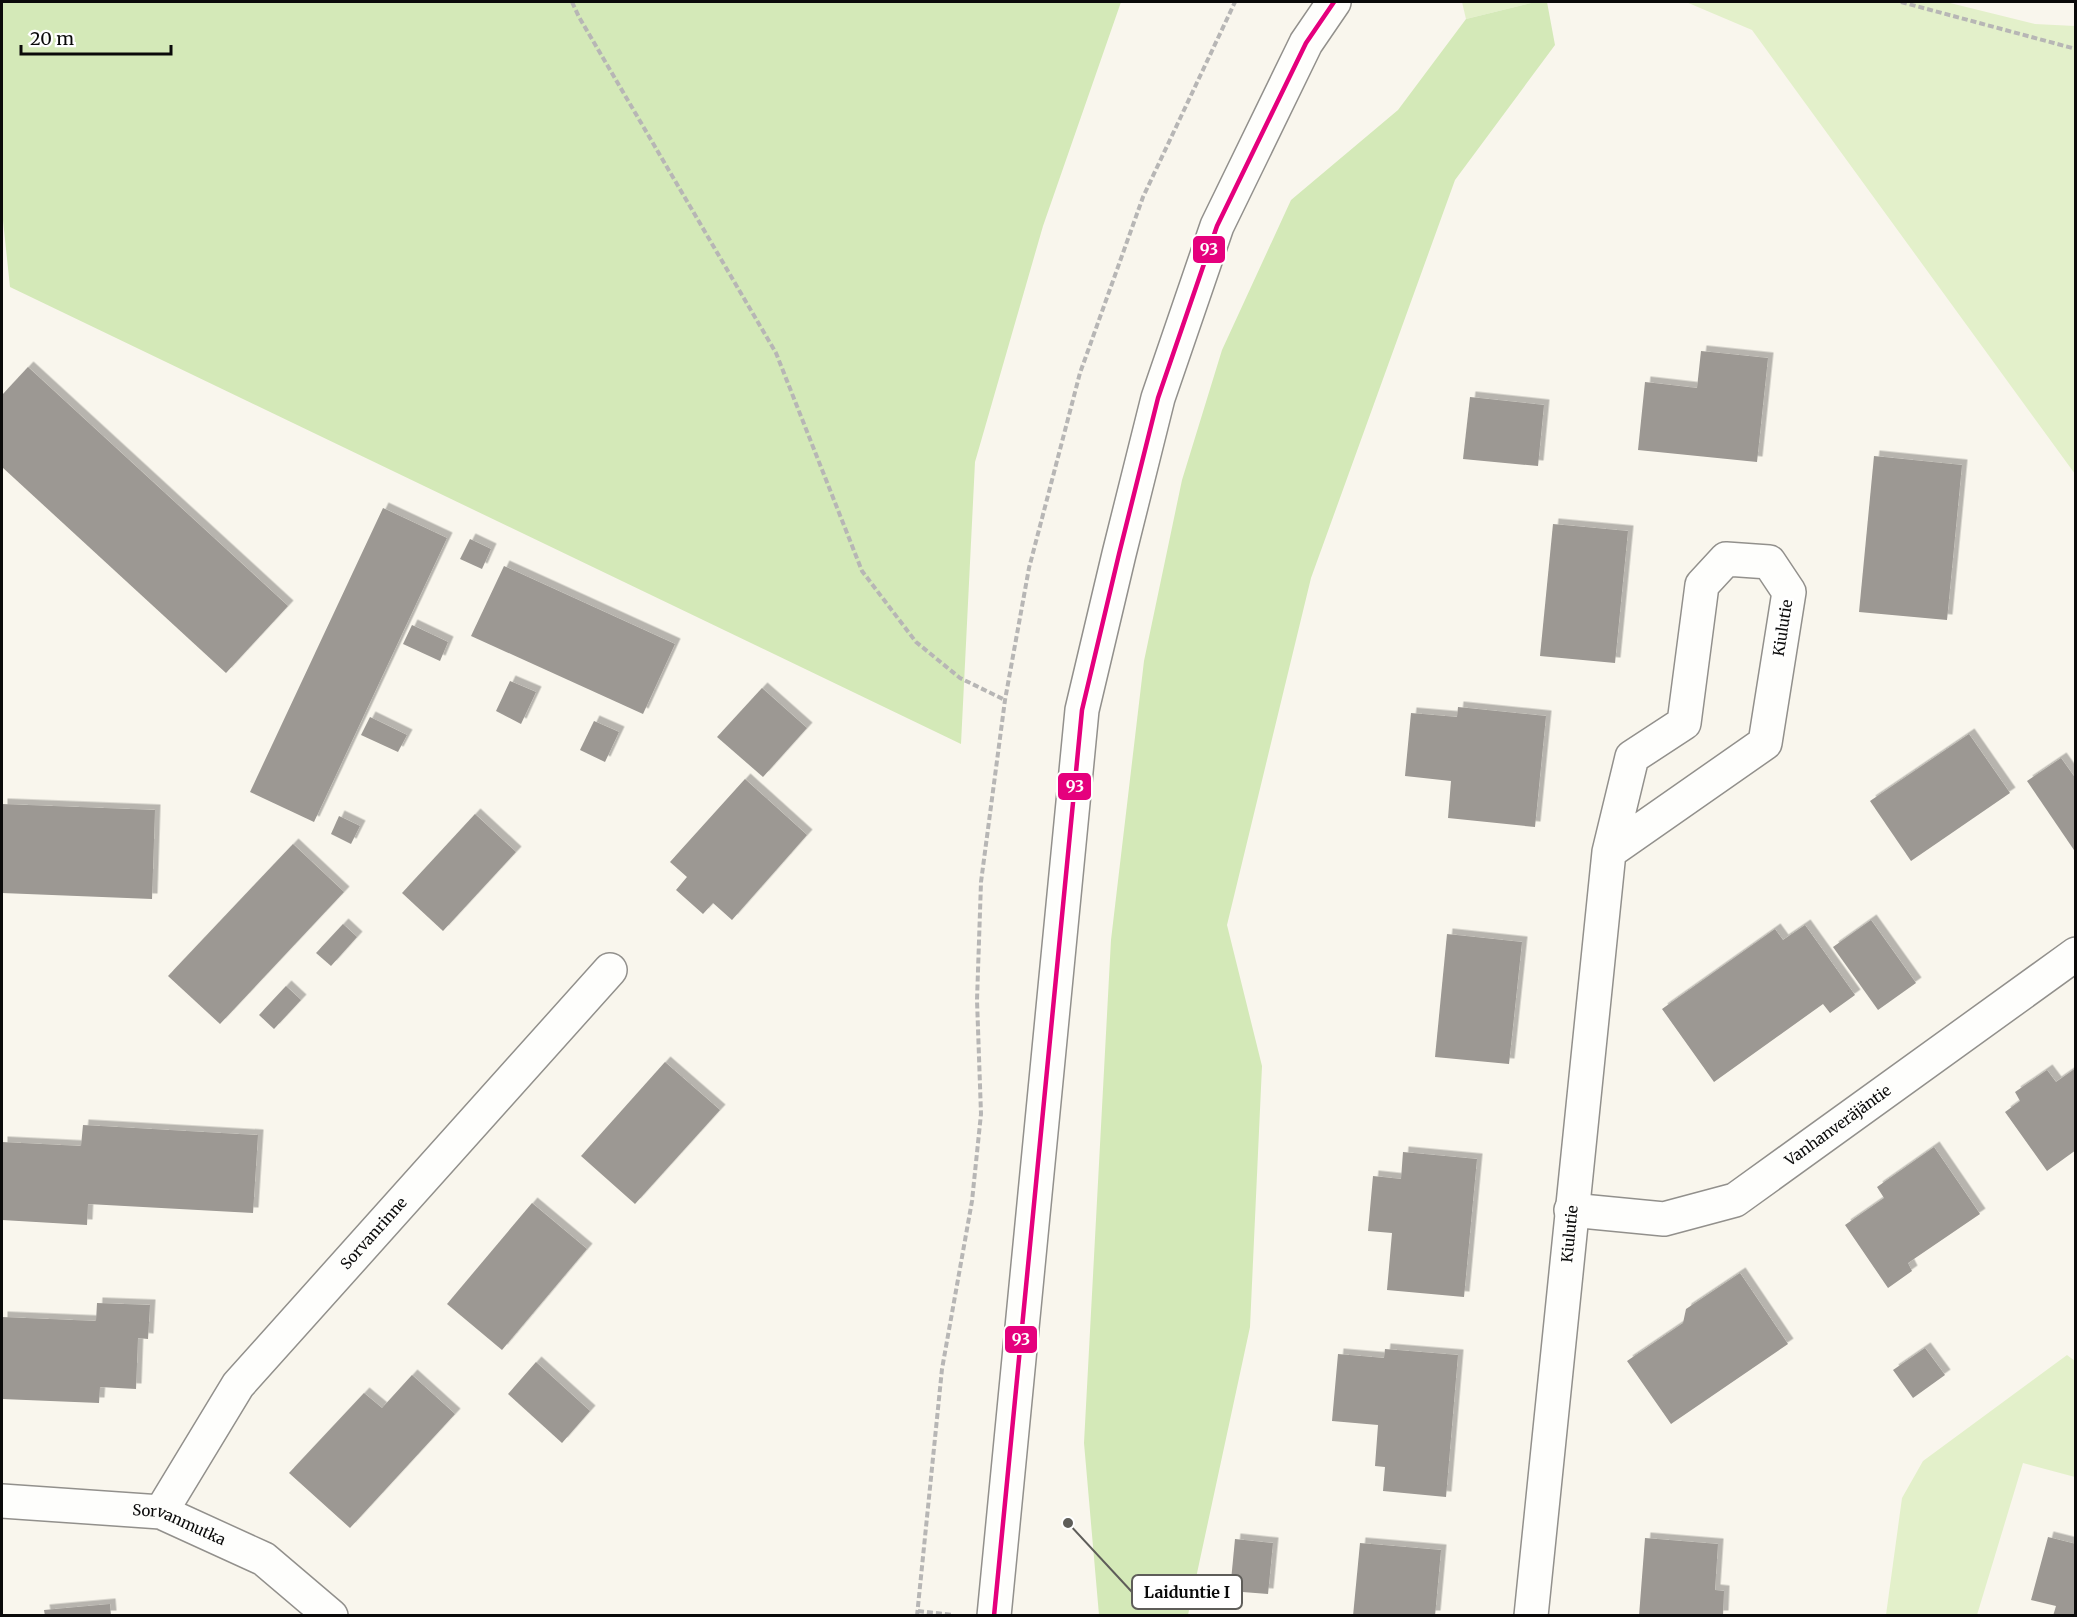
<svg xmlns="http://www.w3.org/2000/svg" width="2077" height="1617" font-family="Merriweather,serif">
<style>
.green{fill:#e3f0ca}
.forest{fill:#d4e9b8}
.building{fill:#9c9893;filter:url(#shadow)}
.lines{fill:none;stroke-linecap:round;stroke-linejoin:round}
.minor-casing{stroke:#92908c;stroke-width:36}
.tertiary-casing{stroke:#92908c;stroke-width:36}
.path{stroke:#b7b6b5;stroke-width:4;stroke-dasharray:6 3;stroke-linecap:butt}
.minor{stroke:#fefefc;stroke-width:33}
.tertiary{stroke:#fefefc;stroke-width:33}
.bus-1-casing{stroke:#fff;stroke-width:9}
.bus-1{stroke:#e5007d;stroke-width:4.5}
.labels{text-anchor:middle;stroke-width:6;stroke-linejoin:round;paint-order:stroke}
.street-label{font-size:15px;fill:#0a0a0a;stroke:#fff}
.leader{fill:none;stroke:#5e5d59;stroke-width:2}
.callout-dot{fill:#5e5d59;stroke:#fff;stroke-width:2}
.callout{fill:#fff;stroke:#5e5d59;stroke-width:2}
.callout-label{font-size:16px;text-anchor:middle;font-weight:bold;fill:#0a0a0a}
.line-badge{stroke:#fff;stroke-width:2}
.badge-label{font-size:16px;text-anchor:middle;font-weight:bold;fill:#fff}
</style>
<defs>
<filter id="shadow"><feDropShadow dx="5.5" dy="-5.5" stdDeviation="0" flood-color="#0004"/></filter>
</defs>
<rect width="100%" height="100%" fill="#f9f6ed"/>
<g class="green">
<path d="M 1462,2 L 1535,2 L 1466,19 Z"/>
<path d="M 1686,2 L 1946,2 L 2035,24 L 2075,26 L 2075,474 L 1752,30 Z"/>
<path d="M 2067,1355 L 2075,1361 L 2075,1477 L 2023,1463 L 1977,1615 L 1886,1615 L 1902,1498 L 1923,1461 Z"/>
</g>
<g class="forest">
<path d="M 2,2 L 1121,2 L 1043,226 L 975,462 L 961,744 L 10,287 L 2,211 Z"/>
<path d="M 1535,2 L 1547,2 L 1555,45 L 1455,180 L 1311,578 L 1227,925 L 1262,1066 L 1250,1327 L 1188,1615 L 1099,1615 L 1084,1443 L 1111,940 L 1144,661 L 1182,480 L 1222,350 L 1291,200 L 1398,110 L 1466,19 Z"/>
</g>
<g class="building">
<path d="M 1701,351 L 1768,358 L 1757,462 L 1638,450 L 1645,382 L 1697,388 Z"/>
<path d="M 28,367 L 288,606 L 226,673 L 2,467 L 2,395 Z"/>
<path d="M 1470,397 L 1544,405 L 1538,466 L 1463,459 Z"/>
<path d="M 1874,456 L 1962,465 L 1947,620 L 1859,612 Z"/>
<path d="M 383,508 L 447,538 L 314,822 L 250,792 Z"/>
<path d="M 1553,524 L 1628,531 L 1615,663 L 1540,656 Z"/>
<path d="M 470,539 L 491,549 L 482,569 L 460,559 Z"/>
<path d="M 504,566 L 675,644 L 643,714 L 471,636 Z"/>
<path d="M 412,625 L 448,642 L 440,661 L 403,644 Z"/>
<path d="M 510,681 L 536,692 L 521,724 L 496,711 Z"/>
<path d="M 762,688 L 807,728 L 763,777 L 717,737 Z"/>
<path d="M 1458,707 L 1546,716 L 1535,827 L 1448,818 L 1451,781 L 1405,776 L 1411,713 L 1457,717 Z"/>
<path d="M 370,717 L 407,735 L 398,752 L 361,735 Z"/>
<path d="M 594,721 L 619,732 L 605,762 L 580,750 Z"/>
<path d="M 1969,734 L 2010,793 L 1911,861 L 1870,801 Z"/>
<path d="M 2061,758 L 2076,779 L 2076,853 L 2027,781 Z"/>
<path d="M 745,779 L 807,835 L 732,920 L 713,903 L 703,914 L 676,890 L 687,877 L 670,862 Z"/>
<path d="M 2,804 L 155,810 L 152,899 L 2,893 Z"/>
<path d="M 475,814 L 516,852 L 443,931 L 402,893 Z"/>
<path d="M 339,816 L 360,826 L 351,844 L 331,834 Z"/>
<path d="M 293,844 L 344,892 L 220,1024 L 168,976 Z"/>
<path d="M 1871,920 L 1916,983 L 1878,1010 L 1833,947 Z"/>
<path d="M 343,924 L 357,937 L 331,966 L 316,953 Z"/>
<path d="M 1805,925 L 1855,995 L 1830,1013 L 1823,1004 L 1714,1082 L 1662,1009 L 1775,929 L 1783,940 Z"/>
<path d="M 1447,934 L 1522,942 L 1509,1064 L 1435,1057 Z"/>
<path d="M 286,986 L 301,1000 L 274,1029 L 259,1015 Z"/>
<path d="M 665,1062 L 720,1110 L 635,1204 L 581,1156 Z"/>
<path d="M 2076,1068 L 2076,1150 L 2047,1171 L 2005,1112 L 2020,1101 L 2015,1092 L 2047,1070 L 2056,1082 Z"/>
<path d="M 83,1125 L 258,1135 L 253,1213 L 88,1204 L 87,1225 L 2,1220 L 2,1142 L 81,1146 Z"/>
<path d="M 1934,1147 L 1980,1214 L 1908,1263 L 1912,1271 L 1888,1288 L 1845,1225 L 1884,1198 L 1877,1187 Z"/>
<path d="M 1403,1152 L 1477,1159 L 1464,1297 L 1387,1290 L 1392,1233 L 1368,1231 L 1373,1176 L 1401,1179 Z"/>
<path d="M 532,1203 L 587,1249 L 502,1350 L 447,1304 Z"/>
<path d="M 1740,1273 L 1788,1344 L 1671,1424 L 1627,1361 L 1683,1323 L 1686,1309 Z"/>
<path d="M 97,1303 L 150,1305 L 148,1339 L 138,1338 L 136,1389 L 100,1387 L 99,1403 L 2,1399 L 2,1317 L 96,1321 Z"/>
<path d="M 1925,1348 L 1945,1375 L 1913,1398 L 1893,1370 Z"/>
<path d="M 1385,1349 L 1458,1355 L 1446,1497 L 1383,1491 L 1385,1467 L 1375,1466 L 1378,1425 L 1332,1421 L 1338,1354 L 1384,1358 Z"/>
<path d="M 536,1362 L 590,1411 L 562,1443 L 508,1394 Z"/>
<path d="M 412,1375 L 455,1414 L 350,1528 L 289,1473 L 364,1393 L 382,1408 Z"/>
<path d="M 2048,1537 L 2076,1544 L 2076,1616 L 2053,1616 L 2056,1606 L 2031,1600 Z"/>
<path d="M 1645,1538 L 1718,1544 L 1715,1590 L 1724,1591 L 1723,1616 L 1639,1616 Z"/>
<path d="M 1235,1539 L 1273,1543 L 1268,1594 L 1230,1591 Z"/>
<path d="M 1360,1543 L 1441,1550 L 1435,1616 L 1353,1616 Z"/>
<path d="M 110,1604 L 111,1616 L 45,1616 L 44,1610 Z"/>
</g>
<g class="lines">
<g class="minor-casing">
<g id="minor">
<path id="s1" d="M 1571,1210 L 1664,1219 L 1735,1200 L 2076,954"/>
<path id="s2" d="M 2,1501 L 161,1512 L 264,1559 L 331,1616"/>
<path id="s3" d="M 161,1512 L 238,1385 L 610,970"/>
<path id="s4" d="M 1531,1616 L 1609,852 L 1632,757 L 1684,723 L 1702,585 L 1726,559 L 1769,562 L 1789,592 L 1765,743 L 1609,852"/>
</g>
</g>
<g class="tertiary-casing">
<path id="tertiary" d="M 994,1616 L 1082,710 L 1119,554 L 1158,398 L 1217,226 L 1306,43 L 1334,2"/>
</g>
<g class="path">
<path d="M 572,2 L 579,17 L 776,353 L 862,571 L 916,642 L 960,678 L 1005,700"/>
<path d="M 1901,2 L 2076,49"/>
<path d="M 918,1611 L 953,1615"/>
<path d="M 917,1616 L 942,1369 L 972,1201 L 981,1114 L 977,1000 L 981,882 L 1005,700 L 1029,568 L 1080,373 L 1143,197 L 1235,2"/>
</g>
<use href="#minor" class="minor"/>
<use href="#tertiary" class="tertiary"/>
<g class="bus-1-casing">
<path id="bus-1" d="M 994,1616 L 1082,710 L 1119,554 L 1158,398 L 1217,226 L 1306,43 L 1334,2"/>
</g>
<use href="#bus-1" class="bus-1"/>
</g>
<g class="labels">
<g class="street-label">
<text transform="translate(1783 628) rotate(-81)" y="5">Kiulutie</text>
<text dy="5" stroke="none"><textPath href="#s1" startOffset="294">Vanhanveräjäntie</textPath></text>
<text dy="5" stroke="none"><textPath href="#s3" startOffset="352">Sorvanrinne</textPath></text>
<text dy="5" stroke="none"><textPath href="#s4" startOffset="384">Kiulutie</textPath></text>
<text dy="5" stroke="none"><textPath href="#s2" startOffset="180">Sorvanmutka</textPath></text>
</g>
</g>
<path class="leader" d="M1068 1523L1132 1592"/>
<circle class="callout-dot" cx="1068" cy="1523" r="6"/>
<rect class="callout" x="1132" y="1575" width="110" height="34" rx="6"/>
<g class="callout-label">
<text x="1187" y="1598">Laiduntie I</text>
</g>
<g class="line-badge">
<rect x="1192" y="235" width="34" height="29" rx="6" fill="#e5007d"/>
<rect x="1057" y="772" width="35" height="29" rx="6" fill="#e5007d"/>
<rect x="1004" y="1325" width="34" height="29" rx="6" fill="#e5007d"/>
</g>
<g class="badge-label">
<text x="1209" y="255">93</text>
<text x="1075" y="792">93</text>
<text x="1021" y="1345">93</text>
</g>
<rect width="2077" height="1617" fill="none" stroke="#0a0a0a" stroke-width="6"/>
<path d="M21 45v9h150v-9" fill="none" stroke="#0a0a0a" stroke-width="3"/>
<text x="30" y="45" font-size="18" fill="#0a0a0a" stroke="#ffffff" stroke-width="4.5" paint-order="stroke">20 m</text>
</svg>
